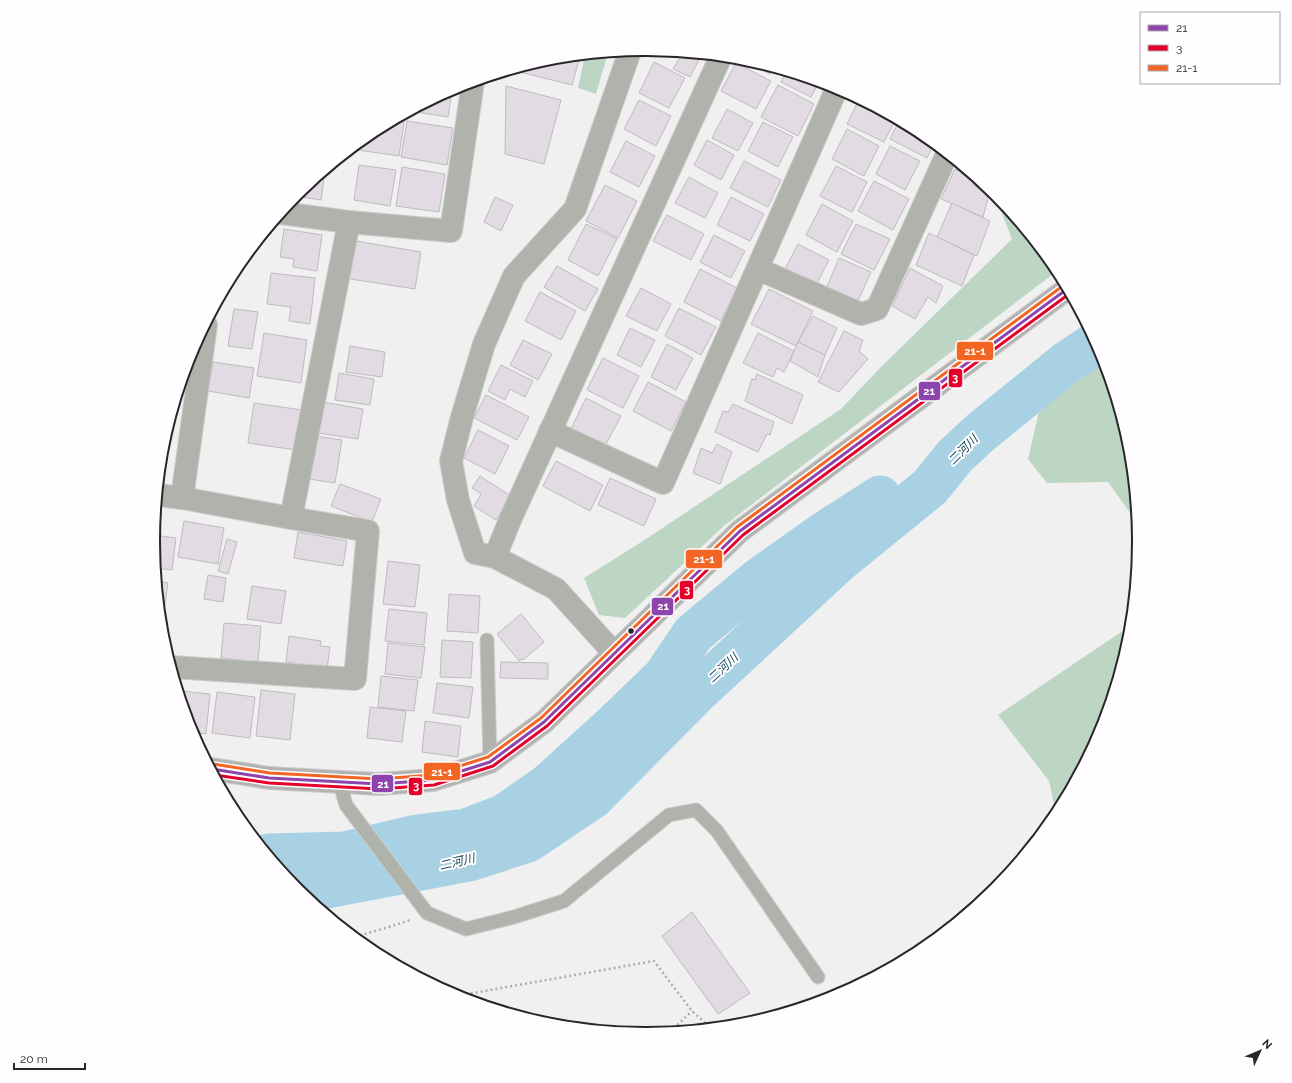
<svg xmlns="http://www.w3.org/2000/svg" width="1292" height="1083" font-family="Raleway,'Noto Sans JP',sans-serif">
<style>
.forest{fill:#bcd6c3}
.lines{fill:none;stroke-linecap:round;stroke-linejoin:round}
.river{stroke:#a8d2e4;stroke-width:43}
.building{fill:#e3dbe3;stroke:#bdbcbd}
.service-casing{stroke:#cdcccd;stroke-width:15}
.minor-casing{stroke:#cdcccd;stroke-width:24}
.primary-casing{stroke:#cdcccd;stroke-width:24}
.path{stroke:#adaeab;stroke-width:2.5;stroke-dasharray:2 3;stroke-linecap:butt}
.service{stroke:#b0b2ac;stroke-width:13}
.minor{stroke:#b0b2ac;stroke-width:22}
.primary{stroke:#b3b4b0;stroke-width:22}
.bus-1-casing{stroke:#fffdff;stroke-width:6}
.bus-2-casing{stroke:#fffdff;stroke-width:6}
.bus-3-casing{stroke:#fffdff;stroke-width:6}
.bus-1{stroke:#8e44ad;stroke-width:3}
.bus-2{stroke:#e4002b;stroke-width:3}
.bus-3{stroke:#f26522;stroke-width:3}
.bus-dot{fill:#282728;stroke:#fffdff;stroke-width:1.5}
.labels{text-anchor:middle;stroke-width:4;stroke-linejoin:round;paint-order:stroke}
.water-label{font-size:12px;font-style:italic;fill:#083f50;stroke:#fffdff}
.rim{fill:none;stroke:#282728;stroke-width:2}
.line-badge{stroke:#fffdff;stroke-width:1.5}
.badge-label{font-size:11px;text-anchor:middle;font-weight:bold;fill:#fff}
</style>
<rect width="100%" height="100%" fill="#f1f0f1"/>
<g class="forest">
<path d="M 608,53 L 596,94 L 578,88 L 585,55 Z"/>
<path d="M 994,193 L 1057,271 L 725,525 L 625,618 L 599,615 L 584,578 L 643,541 L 841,409 L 881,367 L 1012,239 Z"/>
<path d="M 1102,355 L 1129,446 L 1136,521 L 1108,482 L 1047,483 L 1028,459 L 1043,394 Z"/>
<path d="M 1130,626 L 1129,638 L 1101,730 L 1056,814 L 1049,781 L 998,715 Z"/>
</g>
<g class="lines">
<g class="river">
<path d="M 269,855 L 345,853 L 417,836 L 466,830 L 505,815 L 548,785 L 612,727 L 664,677 L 693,634 L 758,580 L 824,533 L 880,497"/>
<path d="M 301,892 L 469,860 L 528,841 L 592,798 L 696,693 L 840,560 L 930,487 L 955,456 L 981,432 L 1066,363 L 1096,343"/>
</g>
</g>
<g class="building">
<path d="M 679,52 L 702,54 L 690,77 L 673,69 L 682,54 Z"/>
<path d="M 580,56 L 572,85 L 512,70 L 550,58 Z"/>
<path d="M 738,58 L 742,59 L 773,68 L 770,74 Z"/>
<path d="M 654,62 L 685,78 L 669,108 L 639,93 Z"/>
<path d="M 736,63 L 771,81 L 756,109 L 721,91 Z"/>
<path d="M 786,72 L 819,82 L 811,97 L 781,82 Z"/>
<path d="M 778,85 L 814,104 L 798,136 L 761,117 Z"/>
<path d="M 506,86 L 561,100 L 544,164 L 505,154 Z"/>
<path d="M 452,90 L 448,117 L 411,111 Z"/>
<path d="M 639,100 L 671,116 L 656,146 L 624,129 Z"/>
<path d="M 859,100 L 896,119 L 884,142 L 847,124 Z"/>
<path d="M 727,109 L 753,123 L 738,151 L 712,138 Z"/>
<path d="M 394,120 L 404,122 L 399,156 L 358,150 L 360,143 L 373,132 Z"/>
<path d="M 407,121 L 453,128 L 447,165 L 401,157 Z"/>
<path d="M 899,121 L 920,132 L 934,144 L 927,158 L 890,139 Z"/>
<path d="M 763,122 L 793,137 L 778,167 L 748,151 Z"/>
<path d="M 847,129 L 879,146 L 864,176 L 832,159 Z"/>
<path d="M 707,140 L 734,155 L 721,180 L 694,165 Z"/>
<path d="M 626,141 L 655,156 L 639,187 L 610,172 Z"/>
<path d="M 890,146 L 920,161 L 905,190 L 876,174 Z"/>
<path d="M 744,161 L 781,180 L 768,207 L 730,188 Z"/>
<path d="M 359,165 L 396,170 L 390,206 L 354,200 Z"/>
<path d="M 836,166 L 867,182 L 852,212 L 820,196 Z"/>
<path d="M 402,167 L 445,174 L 439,212 L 396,206 Z"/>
<path d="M 955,169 L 976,179 L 973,185 L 989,194 L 983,217 L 941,199 Z"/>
<path d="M 325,171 L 321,200 L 295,196 L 298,193 Z"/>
<path d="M 689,177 L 718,193 L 705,218 L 675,203 Z"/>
<path d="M 874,181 L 909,199 L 893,230 L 858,211 Z"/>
<path d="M 605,185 L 637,201 L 618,238 L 586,221 Z"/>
<path d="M 495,197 L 513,205 L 501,231 L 484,222 Z"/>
<path d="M 731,197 L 764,214 L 750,241 L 717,225 Z"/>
<path d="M 952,203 L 990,221 L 977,256 L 937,237 Z"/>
<path d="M 822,204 L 853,221 L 837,252 L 806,235 Z"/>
<path d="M 667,215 L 704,234 L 691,260 L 653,241 Z"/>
<path d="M 586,224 L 617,239 L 598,276 L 568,260 Z"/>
<path d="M 856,224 L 890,239 L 874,270 L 841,254 Z"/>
<path d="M 284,229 L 322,235 L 317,271 L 293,267 L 294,259 L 280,257 Z"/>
<path d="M 929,233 L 974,255 L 962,286 L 916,265 Z"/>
<path d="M 714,235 L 745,251 L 731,278 L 700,262 Z"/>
<path d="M 350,240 L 421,252 L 415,289 L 344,278 Z"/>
<path d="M 798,244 L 829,260 L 814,289 L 783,273 Z"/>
<path d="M 839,258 L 871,272 L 857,303 L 826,289 Z"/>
<path d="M 557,266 L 598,289 L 585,311 L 544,287 Z"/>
<path d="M 910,268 L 943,286 L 936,303 L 928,297 L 915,319 L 892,306 Z"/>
<path d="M 700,269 L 737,288 L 721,321 L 684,302 Z"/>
<path d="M 271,273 L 315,278 L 310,324 L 289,321 L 291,307 L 267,304 Z"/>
<path d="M 641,288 L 671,304 L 657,331 L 626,316 Z"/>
<path d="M 769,289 L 813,311 L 796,346 L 751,324 Z"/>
<path d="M 540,292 L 576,311 L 561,340 L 525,321 Z"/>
<path d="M 679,308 L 716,327 L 701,355 L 665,336 Z"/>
<path d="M 234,309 L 258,312 L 252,349 L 228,346 Z"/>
<path d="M 813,316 L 837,328 L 825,355 L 798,342 Z"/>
<path d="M 630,328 L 655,340 L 641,367 L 617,355 Z"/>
<path d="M 844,331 L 863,340 L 859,351 L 868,359 L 839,392 L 818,382 Z"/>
<path d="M 264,333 L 307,340 L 301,383 L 257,376 Z"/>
<path d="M 758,333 L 794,351 L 784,372 L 777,368 L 773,377 L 743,363 Z"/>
<path d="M 523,340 L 552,354 L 538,380 L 510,365 Z"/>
<path d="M 798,342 L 825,355 L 818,377 L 790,361 Z"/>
<path d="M 667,344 L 693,358 L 676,390 L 651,377 Z"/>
<path d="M 350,346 L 385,352 L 382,377 L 346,372 Z"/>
<path d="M 603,358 L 639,376 L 623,408 L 587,390 Z"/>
<path d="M 213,362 L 254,368 L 249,398 L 208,391 Z"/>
<path d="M 501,365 L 533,381 L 525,397 L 510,389 L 505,400 L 488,391 Z"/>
<path d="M 339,373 L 374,379 L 370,405 L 335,400 Z"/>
<path d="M 757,374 L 803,395 L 792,424 L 745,401 L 752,379 L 755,380 Z"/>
<path d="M 648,382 L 686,402 L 671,431 L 633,411 Z"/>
<path d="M 486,395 L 529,417 L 517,440 L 474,418 Z"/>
<path d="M 586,398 L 621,416 L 605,446 L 571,429 Z"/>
<path d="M 323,402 L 363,409 L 358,439 L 318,433 Z"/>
<path d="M 254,403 L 302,410 L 296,450 L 248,443 Z"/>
<path d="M 733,404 L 774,422 L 770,435 L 767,434 L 758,452 L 715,432 L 723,411 L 728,412 Z"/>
<path d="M 478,430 L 509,446 L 495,474 L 464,458 Z"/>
<path d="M 315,436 L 342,440 L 335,483 L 309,479 Z"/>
<path d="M 164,441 L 169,442 L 162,486 L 159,486 Z"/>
<path d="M 717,444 L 732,452 L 720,484 L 693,473 L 701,448 L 712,453 Z"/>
<path d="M 556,461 L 603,485 L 590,511 L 543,486 Z"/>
<path d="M 480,476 L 511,496 L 496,520 L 474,506 L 481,494 L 472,488 Z"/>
<path d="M 610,478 L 656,499 L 644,526 L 598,505 Z"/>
<path d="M 340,484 L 381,499 L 372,522 L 331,506 Z"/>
<path d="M 184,521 L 224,528 L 218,564 L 178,557 Z"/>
<path d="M 298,532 L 347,541 L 343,566 L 294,558 Z"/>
<path d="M 154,535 L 176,538 L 172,570 L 156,568 Z"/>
<path d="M 227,539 L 237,542 L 228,574 L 218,571 Z"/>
<path d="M 388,561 L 420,565 L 415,607 L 383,604 Z"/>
<path d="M 208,575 L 226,578 L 223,602 L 204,599 Z"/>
<path d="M 157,581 L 168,583 L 163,617 L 161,617 Z"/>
<path d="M 252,586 L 286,591 L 281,624 L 247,619 Z"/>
<path d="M 449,594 L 480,596 L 478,633 L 447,631 Z"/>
<path d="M 389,609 L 427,613 L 424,645 L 385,641 Z"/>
<path d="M 521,614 L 544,642 L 523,660 L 522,659 L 519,661 L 497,634 Z"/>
<path d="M 224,623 L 261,626 L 258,662 L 221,658 Z"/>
<path d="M 289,636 L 321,641 L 320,646 L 330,647 L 327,668 L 286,662 Z"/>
<path d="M 442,640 L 473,642 L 471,678 L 440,677 Z"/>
<path d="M 388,643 L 425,647 L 421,678 L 385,674 Z"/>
<path d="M 501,662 L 548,663 L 548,679 L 500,678 Z"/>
<path d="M 381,676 L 418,680 L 414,711 L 378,707 Z"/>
<path d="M 437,683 L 473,687 L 469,718 L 433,713 Z"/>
<path d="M 261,690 L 295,694 L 290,740 L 256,736 Z"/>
<path d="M 182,691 L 210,694 L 206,734 L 192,732 L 181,698 Z"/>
<path d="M 217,692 L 255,697 L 250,738 L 212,733 Z"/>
<path d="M 370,707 L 406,711 L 402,742 L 367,738 Z"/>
<path d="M 425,721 L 461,726 L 458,757 L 422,752 Z"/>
<path d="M 692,912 L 750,993 L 718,1014 L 662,936 Z"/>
</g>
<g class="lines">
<g class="service-casing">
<g id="service">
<path d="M 487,640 L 490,762"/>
<path d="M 339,781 L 346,805 L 427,913 L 466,929 L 514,917 L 564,901 L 669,815 L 696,810 L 717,831 L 818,977"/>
</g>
</g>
<g class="minor-casing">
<g id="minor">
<path d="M 281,213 L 349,222 L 451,231 L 473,82"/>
<path d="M 758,269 L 861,314 L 877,309 L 947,154"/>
<path d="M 550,431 L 663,483 L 837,88"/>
<path d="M 158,495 L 182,498 L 291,518 L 349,222"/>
<path d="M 182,498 L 206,325"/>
<path d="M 495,557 L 510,520 L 721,56"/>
<path d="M 614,653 L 556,589 L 495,557 L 475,553 L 458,500 L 451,461 L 462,417 L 484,344 L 514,276 L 575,209 L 630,51"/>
<path d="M 172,667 L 355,679 L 368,531 L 291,518"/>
</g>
</g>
<g class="primary-casing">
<path id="primary" d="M 212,769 L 269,778 L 379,784 L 433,780 L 490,762 L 544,722 L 740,531 L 1067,289"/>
</g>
<g class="path">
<path d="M 355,937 L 392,926 L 410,920"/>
<path d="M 456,996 L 654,961 L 692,1011 L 711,1028"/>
<path d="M 826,999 L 942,933"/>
<path d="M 728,1026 L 755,1021"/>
<path d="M 670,1032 L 692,1011"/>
</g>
<use href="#service" class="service"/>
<use href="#minor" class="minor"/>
<use href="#primary" class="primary"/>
<g class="bus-1-casing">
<path id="bus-1" d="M 212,769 L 269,778 L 379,784 L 433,780 L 490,762 L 544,722 L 740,531 L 1067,289"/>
</g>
<g class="bus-2-casing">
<path id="bus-2" d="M 215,775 L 269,783 L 379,789 L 434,785 L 493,766 L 547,726 L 743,535 L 1069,294"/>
</g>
<g class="bus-3-casing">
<path id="bus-3" d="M 213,764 L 270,773 L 379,779 L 432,775 L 488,757 L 541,718 L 737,527 L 1064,285"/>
</g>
<use href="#bus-1" class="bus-1"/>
<use href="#bus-2" class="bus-2"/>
<use href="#bus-3" class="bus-3"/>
</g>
<circle class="bus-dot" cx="631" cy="631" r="3.5"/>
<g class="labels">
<g class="water-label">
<text transform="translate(963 450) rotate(-45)" y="4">二河川</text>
<text transform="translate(723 668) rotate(-43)" y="4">二河川</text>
<text transform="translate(457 862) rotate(-13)" y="4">二河川</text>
</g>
</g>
<path d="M0 0H1292V1083H0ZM645 56H647A485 485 0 0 1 1132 541V542A485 485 0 0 1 647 1027H645A485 485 0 0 1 160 542V541A485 485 0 0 1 645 56Z" fill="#fffdff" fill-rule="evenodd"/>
<path class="rim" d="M645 56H647A485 485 0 0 1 1132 541V542A485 485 0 0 1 647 1027H645A485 485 0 0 1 160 542V541A485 485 0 0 1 645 56Z"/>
<g class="line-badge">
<rect x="956" y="341" width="38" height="20" rx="4" fill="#f26522"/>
<rect x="948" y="368" width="15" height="20" rx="4" fill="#e4002b"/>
<rect x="918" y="381" width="23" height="20" rx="4" fill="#8e44ad"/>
<rect x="685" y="549" width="38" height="20" rx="4" fill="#f26522"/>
<rect x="679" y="580" width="15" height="20" rx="4" fill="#e4002b"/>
<rect x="651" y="597" width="23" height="19" rx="4" fill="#8e44ad"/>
<rect x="423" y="762" width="38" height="19" rx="4" fill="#f26522"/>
<rect x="371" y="774" width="23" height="19" rx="4" fill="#8e44ad"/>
<rect x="408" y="777" width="15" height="19" rx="4" fill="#e4002b"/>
</g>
<g class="badge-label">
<text x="975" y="355">21-1</text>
<text x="955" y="382">3</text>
<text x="929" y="395">21</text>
<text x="704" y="563">21-1</text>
<text x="687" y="594">3</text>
<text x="663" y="610">21</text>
<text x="442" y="776">21-1</text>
<text x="383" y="788">21</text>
<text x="416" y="790">3</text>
</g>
<rect x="1140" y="12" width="140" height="72" fill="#fffdff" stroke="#a9a7a9"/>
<rect x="1148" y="25" width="20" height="6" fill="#8e44ad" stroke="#a9a7a9"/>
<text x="1176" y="32" font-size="12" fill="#282728">21</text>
<rect x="1148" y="45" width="20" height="6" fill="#e4002b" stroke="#a9a7a9"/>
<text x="1176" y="52" font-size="12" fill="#282728">3</text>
<rect x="1148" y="65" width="20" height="6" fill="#f26522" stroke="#a9a7a9"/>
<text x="1176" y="72" font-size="12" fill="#282728">21-1</text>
<g transform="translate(1260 1051) rotate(46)" stroke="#fffdff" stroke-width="3" paint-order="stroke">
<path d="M0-3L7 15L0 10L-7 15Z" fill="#282728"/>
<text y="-6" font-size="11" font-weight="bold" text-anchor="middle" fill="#282728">N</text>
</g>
<path d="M14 1063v6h71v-6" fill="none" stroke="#282728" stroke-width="2"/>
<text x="20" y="1063" font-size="12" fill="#282728" stroke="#fffdff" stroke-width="3" paint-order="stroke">20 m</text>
</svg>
